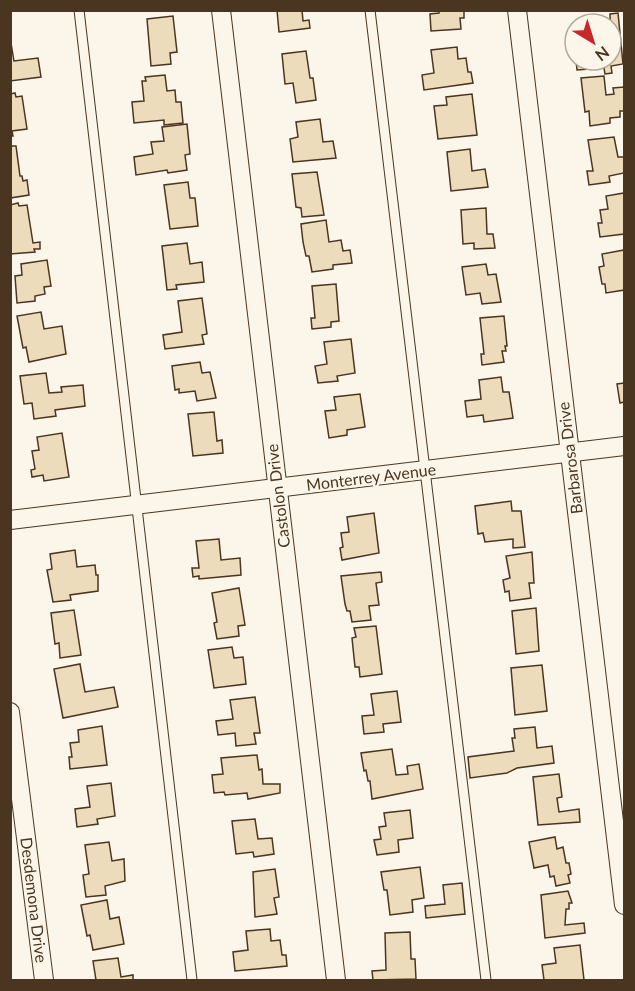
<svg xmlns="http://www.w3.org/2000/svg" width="635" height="991" font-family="Lato,sans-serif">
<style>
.building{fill:#ecdcbc;stroke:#4a3520;stroke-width:1.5}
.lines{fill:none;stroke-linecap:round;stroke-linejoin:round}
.service-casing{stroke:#4a3520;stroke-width:11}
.minor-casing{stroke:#4a3520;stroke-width:20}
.service{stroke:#fbf6e9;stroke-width:9}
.minor{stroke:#fbf6e9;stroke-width:18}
.labels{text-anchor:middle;stroke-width:4.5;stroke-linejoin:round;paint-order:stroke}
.street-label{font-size:16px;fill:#4a3520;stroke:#fbf6e9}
</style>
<rect width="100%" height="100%" fill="#fbf6e9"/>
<g class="building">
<path d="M 277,10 L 302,10 L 303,21 L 309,20 L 310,28 L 279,32 Z"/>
<path d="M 439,10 L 464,10 L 464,18 L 460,18 L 461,29 L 431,31 L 430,14 L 439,13 Z"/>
<path d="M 618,13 L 623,64 L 611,66 L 612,73 L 605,74 L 604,68 L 577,70 L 576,60 L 611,60 L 610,14 Z"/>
<path d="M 173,16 L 177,52 L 170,53 L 171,64 L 151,66 L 147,19 Z"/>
<path d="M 10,37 L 14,61 L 38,58 L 41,77 L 10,81 Z"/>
<path d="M 457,47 L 458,59 L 466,58 L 468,72 L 471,72 L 473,83 L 424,90 L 422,75 L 434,73 L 431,50 Z"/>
<path d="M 306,51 L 310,78 L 313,78 L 316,100 L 296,103 L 293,83 L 285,84 L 282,54 Z"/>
<path d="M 165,75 L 167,91 L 175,90 L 176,102 L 181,102 L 183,123 L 164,125 L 164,120 L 134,123 L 132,102 L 144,101 L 142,81 L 146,81 L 145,77 Z"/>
<path d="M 604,76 L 606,95 L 614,94 L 613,88 L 624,87 L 624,111 L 620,111 L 620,117 L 610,118 L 610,123 L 590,126 L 589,111 L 585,112 L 581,78 Z"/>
<path d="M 15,93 L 16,97 L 22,96 L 27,129 L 12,131 L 13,136 L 10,136 L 10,94 Z"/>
<path d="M 472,94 L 477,135 L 438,139 L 434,106 L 447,105 L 446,97 Z"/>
<path d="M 320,119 L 323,142 L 333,141 L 336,158 L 293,162 L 290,139 L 298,137 L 296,122 Z"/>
<path d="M 187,124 L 190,154 L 185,155 L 187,170 L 168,173 L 167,170 L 136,175 L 134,157 L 153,154 L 151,142 L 164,141 L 162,127 Z"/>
<path d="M 614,137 L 618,157 L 624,157 L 624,173 L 609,176 L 610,182 L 589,185 L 587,171 L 593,171 L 588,140 Z"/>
<path d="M 10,146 L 16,146 L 20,176 L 22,176 L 23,181 L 27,180 L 29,195 L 10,198 Z"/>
<path d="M 470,149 L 472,171 L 485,169 L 488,187 L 451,191 L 447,152 Z"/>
<path d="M 317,172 L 324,215 L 302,217 L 301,208 L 296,207 L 292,174 Z"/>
<path d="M 188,182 L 190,198 L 195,198 L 198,226 L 170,229 L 164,185 Z"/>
<path d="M 624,193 L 624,234 L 600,237 L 598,223 L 602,223 L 600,210 L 608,209 L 606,196 Z"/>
<path d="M 18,203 L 19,206 L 27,205 L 33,243 L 40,242 L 40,249 L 34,249 L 35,252 L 10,254 L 10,205 Z"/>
<path d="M 486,208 L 487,234 L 493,234 L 495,248 L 474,249 L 474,243 L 463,244 L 461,210 Z"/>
<path d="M 326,220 L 329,242 L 341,240 L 343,251 L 350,250 L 352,263 L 333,265 L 333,269 L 312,272 L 309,256 L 306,256 L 303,242 L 301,224 Z"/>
<path d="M 187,243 L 190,264 L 202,262 L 204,282 L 176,285 L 177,289 L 167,290 L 162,246 Z"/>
<path d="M 624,250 L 624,290 L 606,293 L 605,284 L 602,284 L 599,267 L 604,266 L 602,254 Z"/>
<path d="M 47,260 L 51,286 L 44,287 L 45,294 L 35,296 L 35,301 L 17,303 L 15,276 L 22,275 L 21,264 Z"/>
<path d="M 486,264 L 488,275 L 496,274 L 501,302 L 482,304 L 480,293 L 466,295 L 462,267 Z"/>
<path d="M 336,284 L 339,321 L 331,322 L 331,327 L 312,329 L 311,318 L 315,318 L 312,286 Z"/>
<path d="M 202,298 L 207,334 L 202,335 L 204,344 L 165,349 L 163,335 L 182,332 L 178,301 Z"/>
<path d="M 41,312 L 44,329 L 62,326 L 66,354 L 29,362 L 26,347 L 23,348 L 17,316 Z"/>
<path d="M 504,316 L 507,346 L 505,346 L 506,351 L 502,351 L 504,362 L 482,365 L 481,354 L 484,354 L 480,318 Z"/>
<path d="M 351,339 L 355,373 L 337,376 L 338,381 L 318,383 L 315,366 L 327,364 L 324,342 Z"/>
<path d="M 200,362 L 202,373 L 210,372 L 216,398 L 197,401 L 195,391 L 179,393 L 179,389 L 175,390 L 172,366 Z"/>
<path d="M 46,373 L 49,393 L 62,392 L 61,387 L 83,385 L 85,406 L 55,410 L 56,416 L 34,419 L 32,403 L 24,404 L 20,376 Z"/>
<path d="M 501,377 L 503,392 L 509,392 L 513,418 L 484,422 L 483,415 L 467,417 L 465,401 L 481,399 L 479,380 Z"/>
<path d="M 624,383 L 624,402 L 620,403 L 617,384 Z"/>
<path d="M 360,394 L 365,427 L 347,430 L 347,435 L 329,438 L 325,411 L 336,410 L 334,397 Z"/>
<path d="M 214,412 L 217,441 L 222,440 L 223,453 L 193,456 L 188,414 Z"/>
<path d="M 62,433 L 69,477 L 44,481 L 43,475 L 32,477 L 31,470 L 35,469 L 32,451 L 39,450 L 37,437 Z"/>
<path d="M 511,501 L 512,511 L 521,511 L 525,547 L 513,548 L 513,539 L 485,542 L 483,533 L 478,534 L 475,506 Z"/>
<path d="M 374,513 L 379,553 L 342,560 L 340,548 L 343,547 L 341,533 L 349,532 L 347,517 Z"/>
<path d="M 219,539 L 221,560 L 240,558 L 241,575 L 199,579 L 199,576 L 193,577 L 192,568 L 199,568 L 196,541 Z"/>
<path d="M 75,550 L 77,567 L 95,565 L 96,575 L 98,575 L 98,591 L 70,595 L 71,600 L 53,602 L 47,570 L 52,569 L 50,554 Z"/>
<path d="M 532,552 L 534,583 L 529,583 L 531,598 L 510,601 L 509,591 L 505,592 L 503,580 L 510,578 L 506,556 Z"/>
<path d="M 381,572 L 382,582 L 376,583 L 379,605 L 369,606 L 371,620 L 352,622 L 350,611 L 347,611 L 345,604 L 341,576 Z"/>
<path d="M 239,588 L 245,625 L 238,626 L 239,636 L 217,639 L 214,623 L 217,622 L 212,593 Z"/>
<path d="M 536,608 L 539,651 L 516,654 L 512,611 Z"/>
<path d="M 74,610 L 81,655 L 60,658 L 59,643 L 55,644 L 51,613 Z"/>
<path d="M 376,626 L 382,674 L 360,677 L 359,667 L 355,667 L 352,638 L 356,637 L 354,628 Z"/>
<path d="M 232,647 L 234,658 L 243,657 L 246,684 L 214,688 L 208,650 Z"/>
<path d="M 80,664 L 85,692 L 114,687 L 118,707 L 63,718 L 54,669 Z"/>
<path d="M 542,665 L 547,711 L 515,715 L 511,668 Z"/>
<path d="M 397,691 L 401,722 L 383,724 L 384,732 L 364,734 L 362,716 L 374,715 L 371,694 Z"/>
<path d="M 255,697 L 260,733 L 254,733 L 256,744 L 236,746 L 235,733 L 218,735 L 216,721 L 233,719 L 230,700 Z"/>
<path d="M 102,726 L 107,765 L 70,769 L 69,757 L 72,757 L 70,743 L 79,742 L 78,730 Z"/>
<path d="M 535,727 L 537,748 L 552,746 L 554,763 L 517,768 L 507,773 L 470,778 L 468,757 L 514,751 L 512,738 L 515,738 L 514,729 Z"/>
<path d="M 392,749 L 396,775 L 408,774 L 407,766 L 419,764 L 423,789 L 372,799 L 370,781 L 368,781 L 366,770 L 364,771 L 361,753 Z"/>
<path d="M 257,755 L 259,770 L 262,769 L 263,784 L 280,784 L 280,793 L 248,799 L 247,793 L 225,795 L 224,792 L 214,793 L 212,775 L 223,774 L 221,758 Z"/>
<path d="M 559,774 L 562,797 L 557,798 L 559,812 L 579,809 L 580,822 L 538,825 L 533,777 Z"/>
<path d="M 111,783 L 115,816 L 97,819 L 98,824 L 77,827 L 75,809 L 90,807 L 87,786 Z"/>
<path d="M 410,810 L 413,838 L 398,840 L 399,852 L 377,855 L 374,840 L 381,839 L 379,827 L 386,826 L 384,813 Z"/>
<path d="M 255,819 L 258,839 L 272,838 L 274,854 L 254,857 L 253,852 L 236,854 L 232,821 Z"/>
<path d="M 555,837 L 557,849 L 563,847 L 566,863 L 569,863 L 571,874 L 568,875 L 570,883 L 556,886 L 554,876 L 550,877 L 548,865 L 534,868 L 529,842 Z"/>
<path d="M 109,842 L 112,861 L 124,859 L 125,881 L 105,886 L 106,895 L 86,897 L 83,875 L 89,874 L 85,845 Z"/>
<path d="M 420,867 L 424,898 L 412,900 L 413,912 L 390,915 L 387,890 L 384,890 L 381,872 Z"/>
<path d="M 275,869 L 279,897 L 274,898 L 277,914 L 255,917 L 253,872 Z"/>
<path d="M 462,883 L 465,914 L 426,918 L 425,906 L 445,904 L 443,885 Z"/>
<path d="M 568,891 L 572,903 L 569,903 L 569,909 L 566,909 L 565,925 L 584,923 L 585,933 L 545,938 L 541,895 Z"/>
<path d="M 107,900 L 110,919 L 119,917 L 124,944 L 93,950 L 90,935 L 87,936 L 81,905 Z"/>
<path d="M 270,929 L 271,941 L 280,940 L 282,955 L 286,955 L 287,966 L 235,971 L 233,952 L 248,950 L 246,931 Z"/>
<path d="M 410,932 L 411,959 L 415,959 L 416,979 L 373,980 L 372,971 L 386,970 L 385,933 Z"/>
<path d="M 580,945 L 584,980 L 544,980 L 542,965 L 556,963 L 554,948 Z"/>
<path d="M 118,958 L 121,977 L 133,975 L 133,980 L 96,980 L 93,961 Z"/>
</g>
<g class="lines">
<g class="service-casing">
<g id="service">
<path d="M 79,10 L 192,980"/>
<path d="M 370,10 L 486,980"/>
</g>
</g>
<g class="minor-casing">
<g id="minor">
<path d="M 221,10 L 336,980"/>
<path d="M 517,10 L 624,905"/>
<path d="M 10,520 L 624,446"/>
<path d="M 10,712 L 44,980"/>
</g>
</g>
<use href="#service" class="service"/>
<use href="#minor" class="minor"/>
</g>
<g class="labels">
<g class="street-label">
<text transform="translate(570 458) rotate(-97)" y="6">Barbarosa Drive</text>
<text transform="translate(371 477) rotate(-7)" y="6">Monterrey Avenue</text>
<text transform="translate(278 496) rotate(-97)" y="6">Castolon Drive</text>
<text transform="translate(34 900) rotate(83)" y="6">Desdemona Drive</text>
</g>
</g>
<rect width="635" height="991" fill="none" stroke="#4a3520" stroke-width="24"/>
<g transform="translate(593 42) rotate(142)"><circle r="28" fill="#fbf6e9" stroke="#b4a999" stroke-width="1.5"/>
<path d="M0-4.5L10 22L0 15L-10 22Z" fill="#c62828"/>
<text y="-9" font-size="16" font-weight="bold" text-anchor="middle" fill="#4a3520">N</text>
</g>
</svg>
